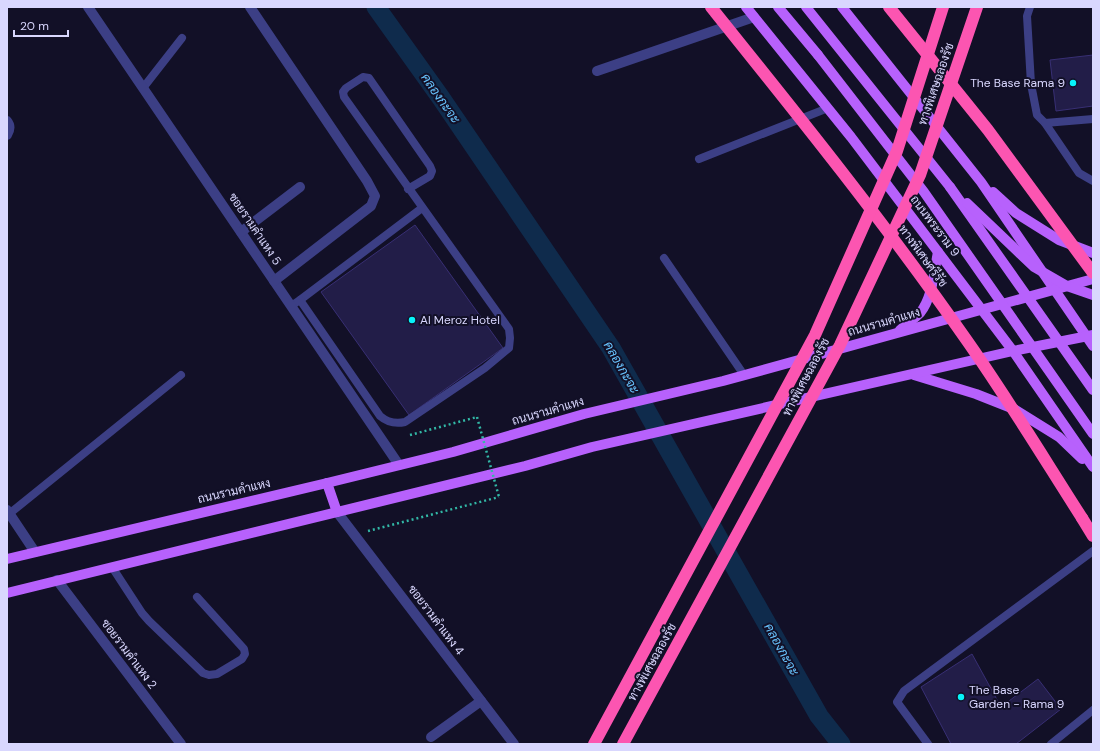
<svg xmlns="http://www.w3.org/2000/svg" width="1100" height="751" font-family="'DM Sans',Sarabun,sans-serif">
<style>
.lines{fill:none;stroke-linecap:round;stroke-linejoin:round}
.canal{stroke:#0f2b4c;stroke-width:19}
.building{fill:#221d48;stroke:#382f74}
.path{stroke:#32b8a6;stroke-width:2.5;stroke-dasharray:2 3;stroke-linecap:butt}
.service{stroke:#3c3f85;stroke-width:8}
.minor{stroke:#3c3f85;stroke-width:10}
.primary{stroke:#b761fc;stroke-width:10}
.motorway{stroke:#fc55b1;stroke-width:12}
.path-bridge{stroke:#32b8a6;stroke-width:2.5;stroke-dasharray:2 3;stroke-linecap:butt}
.primary-bridge{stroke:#b761fc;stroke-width:10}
.motorway-bridge{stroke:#fc55b1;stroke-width:12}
.poi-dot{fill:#07f4fa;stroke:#121027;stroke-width:1.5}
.labels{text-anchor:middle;stroke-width:4;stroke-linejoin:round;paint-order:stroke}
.poi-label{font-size:12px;fill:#d9d7fe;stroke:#121027;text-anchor:start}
.street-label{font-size:12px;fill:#d9d7fe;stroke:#121027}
.water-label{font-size:13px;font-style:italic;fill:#67c2fc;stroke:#121027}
</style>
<rect width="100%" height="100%" fill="#121027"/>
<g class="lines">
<path class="canal" d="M 376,7 L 441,98 L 611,348 L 819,716 L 841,744"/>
</g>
<g class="building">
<path d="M 1093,55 L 1093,106 L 1056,111 L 1050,60 Z"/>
<path d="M 415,225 L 503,348 L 409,415 L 321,292 Z"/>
<path d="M 972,654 L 1001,707 L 1038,679 L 1061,709 L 1016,744 L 951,744 L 921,687 Z"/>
</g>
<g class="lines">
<g class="path">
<path d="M 410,435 L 477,417"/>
<path d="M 368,531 L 499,497"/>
</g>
<g class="service">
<path d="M 1030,7 L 1027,16 L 1031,84 L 1037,115 L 1045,123"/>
<path d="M 143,88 L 182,38"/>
<path d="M 1093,119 L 1045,123 L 1079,173 L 1093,181"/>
<path d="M 699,159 L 828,108"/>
<path d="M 664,258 L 744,375"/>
<path d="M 300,300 L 422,208"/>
<path d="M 291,306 L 300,300 L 380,416 C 387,422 396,424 405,422 L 485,368 L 509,348 L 510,338 L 509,329 L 344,97 L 343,92 L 346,88 L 363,77 L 369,78 L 430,166 L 432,171 L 430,176 L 408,189"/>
<path d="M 9,514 L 181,375"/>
<path d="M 112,567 L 142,613 L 149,621 L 203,673 L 209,675 L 217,674 L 242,659 L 245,654 L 244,649 L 197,597"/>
<path d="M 928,744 L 897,702 L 904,691 L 1093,551"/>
<path d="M 1051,744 L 1093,710"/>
</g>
<g class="minor">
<path d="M 88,7 L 399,465"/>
<path d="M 250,7 L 367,181 L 375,196 L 371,206 L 274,281"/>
<path d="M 597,71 L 754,17"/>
<path d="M 7,121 C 11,126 10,130 7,135"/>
<path d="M 241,232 L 300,187"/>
<path d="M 7,510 L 35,552"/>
<path d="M 337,512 L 514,744"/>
<path d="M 57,580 L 181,744"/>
<path d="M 431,737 L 481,701"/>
</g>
<g class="primary">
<path d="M 746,7 L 851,137 L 1013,351 L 1093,467"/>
<path d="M 778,7 L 818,55"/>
<path d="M 806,7 L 950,187"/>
<path d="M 842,7 L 981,182 L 1093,346"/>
<path d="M 993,192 L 1016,213 L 1059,240 L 1093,253"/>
<path d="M 900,330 C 907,324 914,319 920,313 C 933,297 934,271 938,252"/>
<path d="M 914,375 L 976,394 L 1014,409 L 1059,437 L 1082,459"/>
<path d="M 327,483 L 337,512"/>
<path d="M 7,559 L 327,483 L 453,452 L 584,414 L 723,381 L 1093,279"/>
<path d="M 7,593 L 525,466 L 592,447 L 1013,351 L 1093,335"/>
</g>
<path class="motorway" d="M 1082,518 L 1093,536"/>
<path class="path-bridge" d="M 477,417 L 499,497"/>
<g class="primary-bridge">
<path d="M 818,55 L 924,192 L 1093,434"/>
<path d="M 950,187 L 1093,390"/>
<path d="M 967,203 L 1034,267 L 1067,286 L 1093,295"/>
</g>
<g class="motorway-bridge">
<path d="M 711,7 C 797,114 884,222 963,335 C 1005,394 1043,457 1082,518"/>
<path d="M 889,7 L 988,130 L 1093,273"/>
<path d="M 594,744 L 815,335 L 897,151 L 943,7"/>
<path d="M 623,744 L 840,345 L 920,175 L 977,7"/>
</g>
</g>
<g class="poi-dot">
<circle cx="1073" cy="83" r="4"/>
<circle cx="412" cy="320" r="4"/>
<circle cx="961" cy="697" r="4"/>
</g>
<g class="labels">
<g class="poi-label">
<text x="1065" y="87" text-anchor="end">The Base Rama 9</text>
<text x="420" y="324">Al Meroz Hotel</text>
<text x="969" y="694">The Base<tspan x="969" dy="14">Garden - Rama 9</tspan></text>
</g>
<g class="street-label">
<text transform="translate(936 84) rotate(-71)" y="4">ทางพิเศษฉลองรัช</text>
<text transform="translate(935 226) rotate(53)" y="4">ถนนพระราม 9</text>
<text transform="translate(255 229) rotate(56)" y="4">ซอยรามคำแหง 5</text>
<text transform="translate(923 256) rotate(54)" y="4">ทางพิเศษศรีรัช</text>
<text transform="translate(884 322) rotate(-16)" y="4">ถนนรามคำแหง</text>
<text transform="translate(806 377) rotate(-62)" y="4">ทางพิเศษฉลองรัช</text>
<text transform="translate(548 411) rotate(-16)" y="4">ถนนรามคำแหง</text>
<text transform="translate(234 491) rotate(-13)" y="4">ถนนรามคำแหง</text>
<text transform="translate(436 620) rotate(53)" y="4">ซอยรามคำแหง 4</text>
<text transform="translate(129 654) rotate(53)" y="4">ซอยรามคำแหง 2</text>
<text transform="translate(652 662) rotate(-61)" y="4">ทางพิเศษฉลองรัช</text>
</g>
<g class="water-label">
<text transform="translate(441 98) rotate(55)" y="5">คลองกะจะ</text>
<text transform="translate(622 367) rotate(60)" y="5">คลองกะจะ</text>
<text transform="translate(782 649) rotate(61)" y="5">คลองกะจะ</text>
</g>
</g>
<rect width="1100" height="751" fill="none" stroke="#d9d7fe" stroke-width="16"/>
<path d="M14 30v6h54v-6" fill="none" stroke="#d9d7fe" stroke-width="2"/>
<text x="20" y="30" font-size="12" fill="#d9d7fe" stroke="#121027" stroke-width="3" paint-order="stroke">20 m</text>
</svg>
